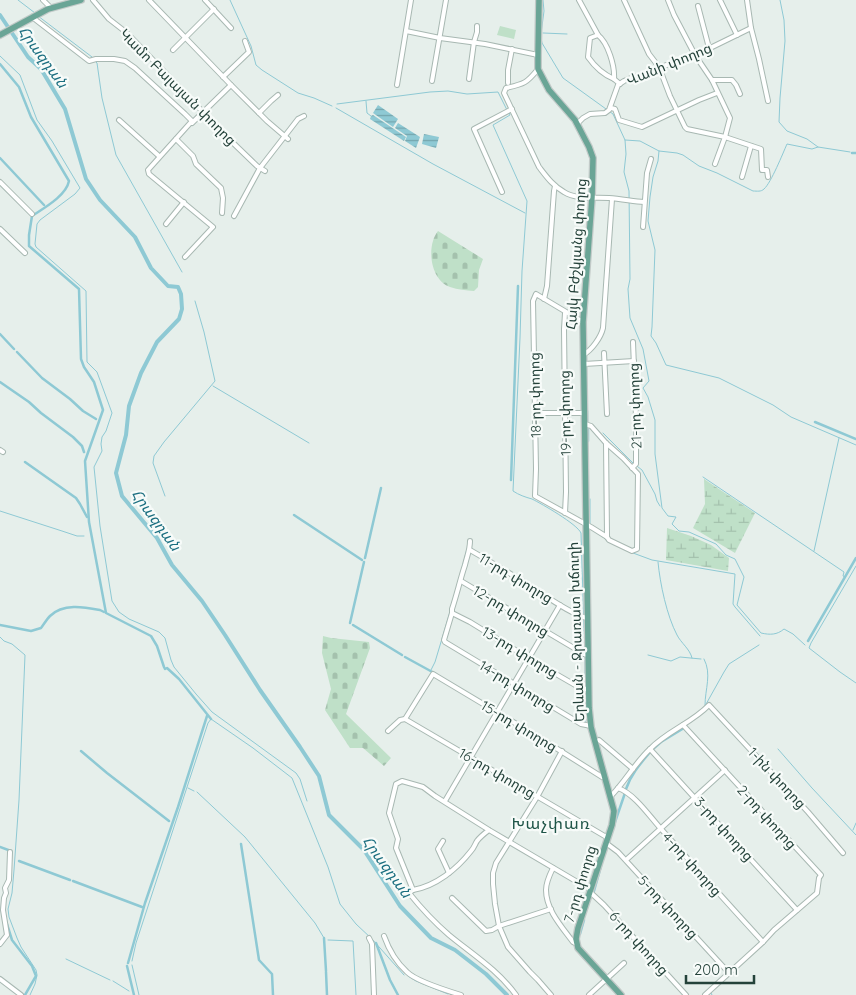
<svg xmlns="http://www.w3.org/2000/svg" width="856" height="995" font-family="Quicksand,'Noto Sans Armenian',sans-serif">
<style>
.wetland{fill:url(#wetland-marsh)}
.cemetery{fill:url(#cemetery-stones)}
.park{fill:#bfe0c8}
.water{fill:url(#water-rules)}
.lines{fill:none;stroke-linecap:round;stroke-linejoin:round}
.stream{stroke:#8ec9d4;stroke-width:1}
.canal{stroke:#8ec9d4;stroke-width:2.5}
.river{stroke:#8ec9d4;stroke-width:4}
.minor-casing{stroke:#a8b8b2;stroke-width:6}
.major-casing{stroke:#c2cac8;stroke-width:8}
.minor{stroke:#fff;stroke-width:4}
.major{stroke:#6aa596;stroke-width:5.5}
.labels{text-anchor:middle;stroke-width:4.5;stroke-linejoin:round;paint-order:stroke}
.street-label{font-size:14px;fill:#24423a;stroke:#f7fbf9}
.water-label{font-size:15px;font-style:italic;fill:#1c6f80;stroke:#f7fbf9}
.quarter-label{font-size:16px;letter-spacing:1px;fill:#1f5548;stroke:#f7fbf9}
</style>
<defs>
<pattern id="wetland-marsh" width="20" height="14" patternUnits="userSpaceOnUse" patternTransform="scale(1.25)"><rect width="20" height="14" fill="#bfe0c8"/><path d="M1 5h8M5 5V1M11 12h8M15 12V8" fill="none" stroke="#a4c1ad"/></pattern>
<pattern id="cemetery-stones" width="16" height="16" patternUnits="userSpaceOnUse" patternTransform="scale(1.25)"><rect width="16" height="16" fill="#bfe0c8"/><path d="M2 7V4a2 2 0 0 1 4 0v3zM10 15v-3a2 2 0 0 1 4 0v3z" fill="#a4c1ad"/></pattern>
<pattern id="water-rules" width="6" height="5" patternUnits="userSpaceOnUse" patternTransform="scale(1.25)"><rect width="6" height="5" fill="#8ec9d4"/><path d="M0 2.5h6" fill="none" stroke="#74a5ad"/></pattern>
</defs>
<rect width="100%" height="100%" fill="#e6efeb"/>
<g class="wetland">
<path d="M 704,479 L 755,513 L 735,553 L 693,528 L 705,504 Z"/>
<path d="M 667,528 L 691,536 L 711,545 L 729,558 L 728,571 L 666,560 Z"/>
</g>
<g class="cemetery">
<path d="M 438,231 L 483,259 L 479,270 L 478,287 L 474,291 C 466,290 458,290 450,287 C 430,280 426,246 438,231 Z"/>
<path d="M 323,636 L 331,638 L 369,642 L 370,648 L 346,714 L 391,758 L 384,766 L 363,748 L 350,748 L 325,710 L 331,689 L 322,653 Z"/>
</g>
<path class="park" d="M 500,26 L 516,30 L 514,39 L 497,35 Z"/>
<g class="water">
<path d="M 378,105 L 398,119 L 393,127 L 373,113 Z"/>
<path d="M 373,115 L 406,137 L 404,141 L 370,119 L 371,116 Z"/>
<path d="M 398,123 L 420,137 L 416,148 L 405,141 L 407,136 L 395,128 Z"/>
<path d="M 424,134 L 439,137 L 436,148 L 422,144 Z"/>
</g>
<g class="lines">
<g class="stream">
<path d="M 18,0 L 35,13"/>
<path d="M 230,0 L 251,46 L 256,65 L 262,70 L 298,93 L 314,98 L 332,106"/>
<path d="M 780,0 L 784,20 L 785,41 L 780,98 L 779,122 L 787,131 L 807,139 L 818,147"/>
<path d="M 38,16 L 92,57"/>
<path d="M 543,33 L 567,34"/>
<path d="M 541,34 L 544,11 L 543,0"/>
<path d="M 541,38 L 542,43 L 563,78 L 613,114 L 625,140 L 626,154 L 624,172 L 629,191 L 630,279 L 628,289 L 630,318 L 643,349 L 649,381 L 643,388 L 648,397 L 655,420 L 655,454 L 662,508 L 668,516 L 676,517 L 672,524 L 679,531 L 689,532 L 716,544 L 726,555 L 735,559 L 744,577 L 737,605 L 761,633 C 770,635 777,635 784,629 L 793,634 L 805,645"/>
<path d="M 0,56 L 20,75 L 37,120 L 52,141 L 80,188 L 75,194 L 40,220 L 37,224 L 35,244 L 36,247 L 86,291 L 87,362 L 97,372 L 112,413 L 106,431 L 102,437 L 101,444 L 102,451 L 94,467 L 100,526 L 112,601 L 119,612 L 129,619 L 159,632 L 165,638 L 171,660 L 174,667 L 196,694 L 212,712 L 296,773 L 300,779 L 307,801"/>
<path d="M 95,61 L 97,63 L 102,98 L 116,155 L 182,272"/>
<path d="M 366,101 L 367,113 L 371,116"/>
<path d="M 337,104 L 430,92 L 448,91 L 467,94 L 498,92 L 507,110"/>
<path d="M 336,108 L 433,164 L 525,213"/>
<path d="M 509,112 L 510,115 L 493,125 L 527,201 L 522,271 L 520,338 L 513,491 C 519,495 525,497 532,499 C 542,504 577,524 581,533 L 585,660 L 585,722"/>
<path d="M 625,140 L 640,141 L 659,151 L 677,153 L 683,155 L 699,166 L 717,173 L 753,191 C 757,191 761,192 764,189 C 771,183 783,153 787,144 L 812,149 L 818,147 L 850,152"/>
<path d="M 659,151 L 658,161 L 653,177 L 650,197 L 648,221 L 655,250 L 652,327 L 651,336 L 656,343 L 666,365 L 719,378 L 773,405 L 791,417 L 856,445"/>
<path d="M 213,386 L 309,443"/>
<path d="M 603,433 L 633,463 L 642,470 L 655,494 L 657,501 L 660,506"/>
<path d="M 703,477 L 844,572 L 843,576 L 845,577"/>
<path d="M 165,496 L 153,463 L 154,456 L 164,442 L 215,381 L 204,332 L 195,301"/>
<path d="M 590,499 L 590,524"/>
<path d="M 0,511 L 62,531 L 77,536 L 84,536"/>
<path d="M 590,528 L 607,540"/>
<path d="M 814,551 L 839,438"/>
<path d="M 633,553 L 652,560 L 735,574 L 733,604 L 735,607 L 760,636"/>
<path d="M 658,562 C 660,584 667,616 677,635 C 681,643 690,649 692,658"/>
<path d="M 856,566 L 811,643 L 809,648 L 840,672 L 856,683"/>
<path d="M 461,572 L 467,549"/>
<path d="M 0,637 L 4,641 L 12,644 L 25,655 L 19,800 L 14,870 L 12,893 L 8,909 L 9,917 L 17,938 L 21,947 L 36,970 L 37,975 L 35,984 L 30,995"/>
<path d="M 648,655 L 671,661 L 680,657 L 701,659"/>
<path d="M 704,659 C 712,674 705,689 705,705"/>
<path d="M 431,670 L 435,662 L 450,612"/>
<path d="M 705,706 L 724,672 L 729,664 L 759,645"/>
<path d="M 778,749 L 812,788 L 856,835"/>
<path d="M 188,788 L 194,791"/>
<path d="M 197,792 L 245,837 L 315,923 L 324,938"/>
<path d="M 853,830 L 856,823"/>
<path d="M 328,940 L 353,941 L 356,995"/>
<path d="M 66,959 L 110,980"/>
<path d="M 132,961 L 136,943 L 208,723 L 211,719 L 253,748 L 292,778 L 328,867 L 340,904 L 356,924 L 372,939 L 404,975"/>
<path d="M 132,965 L 139,995"/>
<path d="M 408,976 L 416,981 L 448,994"/>
<path d="M 113,981 L 129,991"/>
<path d="M 711,993 L 712,995"/>
<path d="M 450,994 L 452,995"/>
</g>
<g class="canal">
<path d="M 0,64 L 19,87 L 31,117 L 69,181 C 66,196 44,208 32,216 L 29,235 L 29,246 L 79,289 L 81,359 L 84,367 L 94,382 L 103,410 L 85,461 L 89,522 L 106,613 L 151,636 L 157,646 L 164,667 L 165,669 L 167,668 L 179,679 L 211,719"/>
<path d="M 852,153 L 856,153"/>
<path d="M 0,158 L 44,205"/>
<path d="M 0,334 L 14,349"/>
<path d="M 17,352 L 42,378 L 70,399 L 83,411 L 96,419"/>
<path d="M 0,382 L 29,402 L 41,413 L 73,437 L 82,446 L 84,452"/>
<path d="M 587,411 L 587,422"/>
<path d="M 815,422 L 856,439"/>
<path d="M 588,426 L 588,441"/>
<path d="M 25,462 L 76,498 L 80,504 L 87,517"/>
<path d="M 511,480 L 518,286"/>
<path d="M 294,515 L 362,560"/>
<path d="M 365,558 L 381,488"/>
<path d="M 350,623 L 364,562"/>
<path d="M 0,625 L 31,631 L 41,628 C 44,624 47,619 50,616 C 63,603 84,607 100,610 L 104,612"/>
<path d="M 353,625 L 402,655"/>
<path d="M 808,641 L 856,558"/>
<path d="M 405,657 L 436,674"/>
<path d="M 653,749 L 661,742 L 684,728"/>
<path d="M 81,751 L 107,773 L 169,821"/>
<path d="M 626,789 C 631,774 641,763 651,751"/>
<path d="M 614,825 L 625,793"/>
<path d="M 241,844 L 259,960 L 272,974 L 273,995"/>
<path d="M 0,847 L 11,851"/>
<path d="M 19,861 L 70,880"/>
<path d="M 73,881 L 142,907"/>
<path d="M 594,891 L 601,866"/>
<path d="M 6,921 L 12,940 L 32,966 L 36,976 L 25,995"/>
<path d="M 580,934 L 584,920"/>
<path d="M 324,938 L 326,971"/>
<path d="M 376,943 L 390,980 L 398,995"/>
<path d="M 128,963 L 145,903 L 178,807 L 207,716"/>
<path d="M 127,966 L 134,995"/>
<path d="M 326,972 L 327,995"/>
</g>
<path class="river" d="M 0,15 L 28,57 L 41,69 L 65,109 L 86,179 L 100,200 L 135,237 L 151,268 L 168,286 L 178,287 L 181,294 L 182,309 L 179,319 L 157,342 L 141,373 L 129,406 L 126,435 L 116,473 L 122,496 L 157,538 L 172,565 L 202,601 L 225,635 L 260,690 L 300,747 L 319,776 L 329,815 L 364,850 L 400,906 L 431,938 L 455,950 L 486,974 L 507,995"/>
<g class="minor-casing">
<g id="minor">
<path d="M 43,0 L 51,8"/>
<path d="M 93,0 L 109,19 L 127,33 L 229,139 L 257,166 L 265,171"/>
<path d="M 149,0 L 231,85 L 267,121 L 288,139"/>
<path d="M 205,0 L 231,28"/>
<path d="M 579,0 L 598,35 C 608,43 615,66 614,79 L 620,84"/>
<path d="M 624,0 L 649,54 L 659,67 L 670,96 L 685,127 L 687,129 L 725,137 L 761,149 L 762,170 L 767,170 L 768,177"/>
<path d="M 668,0 L 674,15 L 695,55 L 712,80 L 730,118 L 725,137 L 715,164"/>
<path d="M 720,0 L 737,35"/>
<path d="M 747,0 L 751,28 L 759,59 L 768,101"/>
<path d="M 698,6 L 709,48"/>
<path d="M 32,17 L 89,61 L 96,59 L 114,59 L 125,61 L 135,68 L 185,114 L 192,121 L 148,170 L 149,174 L 213,227 L 185,257"/>
<path d="M 406,31 L 440,38 L 485,44 L 538,55"/>
<path d="M 598,35 L 590,38 L 588,57 C 595,67 602,74 614,79"/>
<path d="M 173,50 L 214,9"/>
<path d="M 538,69 C 527,83 524,84 506,88 L 504,93 L 539,167 C 546,176 553,186 564,192 C 577,200 594,197 609,198 C 621,199 633,201 644,202"/>
<path d="M 223,77 L 249,52 L 245,41"/>
<path d="M 469,79 L 474,42 L 477,32 L 477,26"/>
<path d="M 712,80 L 732,80 L 736,85 L 740,94"/>
<path d="M 432,81 L 446,0"/>
<path d="M 508,83 L 508,70 L 512,49"/>
<path d="M 397,85 L 411,0"/>
<path d="M 611,108 L 615,109 L 619,120 L 642,127 L 699,100 L 717,93"/>
<path d="M 259,113 L 271,101 L 278,95"/>
<path d="M 119,120 L 159,156"/>
<path d="M 192,123 L 231,85"/>
<path d="M 577,124 L 583,118 L 590,114 L 605,113 L 609,110 L 618,85 L 624,81 L 631,78 L 656,71 L 659,70 L 661,67 L 702,52 L 751,28"/>
<path d="M 176,139 L 193,156 L 196,164 L 221,188 L 223,198 L 222,213"/>
<path d="M 742,177 L 751,146"/>
<path d="M 0,182 L 32,214"/>
<path d="M 502,192 L 474,129 L 512,109"/>
<path d="M 234,216 L 260,168 L 298,119 L 304,116"/>
<path d="M 166,224 L 184,202"/>
<path d="M 643,227 L 647,173 L 651,159"/>
<path d="M 0,229 L 25,253"/>
<path d="M 544,299 L 547,286 L 554,191 L 555,186"/>
<path d="M 583,322 L 536,294 L 533,301 L 536,469 L 535,496 L 591,527 L 607,537 L 609,540 L 632,551 L 637,549 L 638,474 L 623,458 L 606,443 L 591,426 L 585,424"/>
<path d="M 604,353 L 607,414"/>
<path d="M 583,355 C 592,350 601,337 603,328 L 612,199"/>
<path d="M 584,364 L 634,361"/>
<path d="M 535,413 L 584,413"/>
<path d="M 606,443 L 607,534 L 607,537"/>
<path d="M 0,450 L 3,452"/>
<path d="M 632,468 L 636,464 L 636,418 L 633,342"/>
<path d="M 565,513 L 566,492 L 564,329 L 565,313"/>
<path d="M 470,541 C 470,550 467,556 465,565 C 460,580 457,594 452,609 L 452,613 L 444,640 L 445,642 L 581,724 L 591,726"/>
<path d="M 470,550 C 491,562 511,574 530,586 C 543,594 575,617 588,618"/>
<path d="M 461,581 L 584,654 L 588,655"/>
<path d="M 452,613 L 470,622 L 530,659 L 582,689 L 589,689"/>
<path d="M 405,719 L 433,674 L 540,738 L 602,777 L 605,777"/>
<path d="M 683,725 L 821,875 L 819,878 L 817,893 L 774,930 L 763,942 L 705,995"/>
<path d="M 388,731 L 400,720 L 405,719 L 608,838"/>
<path d="M 599,740 L 633,769"/>
<path d="M 650,749 L 797,910"/>
<path d="M 618,788 C 635,794 650,817 662,830 C 696,868 729,905 763,942"/>
<path d="M 610,797 C 625,782 635,763 650,749 C 667,731 692,723 709,705 L 808,812 L 843,853"/>
<path d="M 445,801 L 560,605"/>
<path d="M 489,830 C 485,833 480,837 477,841 C 475,844 474,848 471,851 C 457,869 436,886 413,890 L 396,848 L 398,839 L 389,813 L 396,784 L 402,781 L 423,787 L 435,796 L 489,830 L 591,890"/>
<path d="M 443,841 L 438,849 L 449,873"/>
<path d="M 606,843 L 618,852 L 729,973"/>
<path d="M 626,860 L 725,770"/>
<path d="M 553,868 C 550,874 546,883 546,890 C 546,910 562,927 573,942 L 577,944"/>
<path d="M 413,890 L 409,893 C 421,908 434,922 449,935 C 472,954 498,970 516,995"/>
<path d="M 590,892 L 604,905 L 686,995"/>
<path d="M 452,898 L 486,931 L 492,930 L 499,926 L 551,909"/>
<path d="M 384,936 C 389,950 396,962 407,972 C 416,981 448,991 461,995"/>
<path d="M 369,938 L 372,944 L 374,995"/>
<path d="M 0,944 L 7,935 L 3,910 L 4,898 L 6,893 L 5,888 L 9,880 L 10,852"/>
<path d="M 0,979 L 21,995"/>
<path d="M 551,995 L 538,980 L 530,972 L 508,947 L 499,926 L 495,904 L 493,884 L 493,873 L 496,863 L 537,797 L 562,751"/>
<path d="M 589,995 L 624,963"/>
</g>
</g>
<g class="major-casing">
<g id="major">
<path d="M 539,0 L 538,55 L 538,69 L 549,90 L 575,120 L 589,147 L 593,158 L 592,197 L 583,322 L 589,708 L 591,727 L 614,811 L 612,825 L 578,928 L 576,939 L 578,948 L 621,995"/>
<path d="M 0,35 L 48,9 L 81,0"/>
</g>
</g>
<use href="#minor" class="minor"/>
<use href="#major" class="major"/>
</g>
<g class="labels">
<g class="street-label">
<text transform="translate(669 64) rotate(-22)" y="5">Վանի փողոց</text>
<text transform="translate(178 87) rotate(45)" y="5">Կամո Բալայան փողոց</text>
<text transform="translate(576 254) rotate(-86)" y="5">Հայկ Բժշկյանց փողոց</text>
<text transform="translate(535 395) rotate(-91)" y="5">18-րդ փողոց</text>
<text transform="translate(635 406) rotate(-92)" y="5">21-րդ փողոց</text>
<text transform="translate(565 413) rotate(-91)" y="5">19-րդ փողոց</text>
<text transform="translate(516 578) rotate(31)" y="5">11-րդ փողոց</text>
<text transform="translate(511 611) rotate(31)" y="5">12-րդ փողոց</text>
<text transform="translate(576 632) rotate(-92)" y="5">Երևան - Ջրառատ խճուղի</text>
<text transform="translate(520 652) rotate(31)" y="5">13-րդ փողոց</text>
<text transform="translate(517 686) rotate(31)" y="5">14-րդ փողոց</text>
<text transform="translate(519 726) rotate(31)" y="5">15-րդ փողոց</text>
<text transform="translate(497 773) rotate(30)" y="5">16-րդ փողոց</text>
<text transform="translate(777 778) rotate(47)" y="5">1-ին փողոց</text>
<text transform="translate(767 817) rotate(48)" y="5">2-րդ փողոց</text>
<text transform="translate(724 829) rotate(48)" y="5">3-րդ փողոց</text>
<text transform="translate(692 864) rotate(48)" y="5">4-րդ փողոց</text>
<text transform="translate(580 884) rotate(-73)" y="5">7-րդ փողոց</text>
<text transform="translate(668 907) rotate(47)" y="5">5-րդ փողոց</text>
<text transform="translate(639 943) rotate(48)" y="5">6-րդ փողոց</text>
</g>
<g class="water-label">
<text transform="translate(43 57) rotate(54)" y="5">Հրազդան</text>
<text transform="translate(156 520) rotate(54)" y="5">Հրազդան</text>
<text transform="translate(387 867) rotate(54)" y="5">Հրազդան</text>
</g>
<g class="quarter-label">
<text x="551" y="829">Խաչփառ</text>
</g>
</g>
<path d="M686 975v8h68v-8" fill="none" stroke="#24423a" stroke-width="2.5"/>
<text x="694" y="975" font-size="15" fill="#24423a" stroke="#f7fbf9" stroke-width="4" paint-order="stroke">200 m</text>
</svg>
